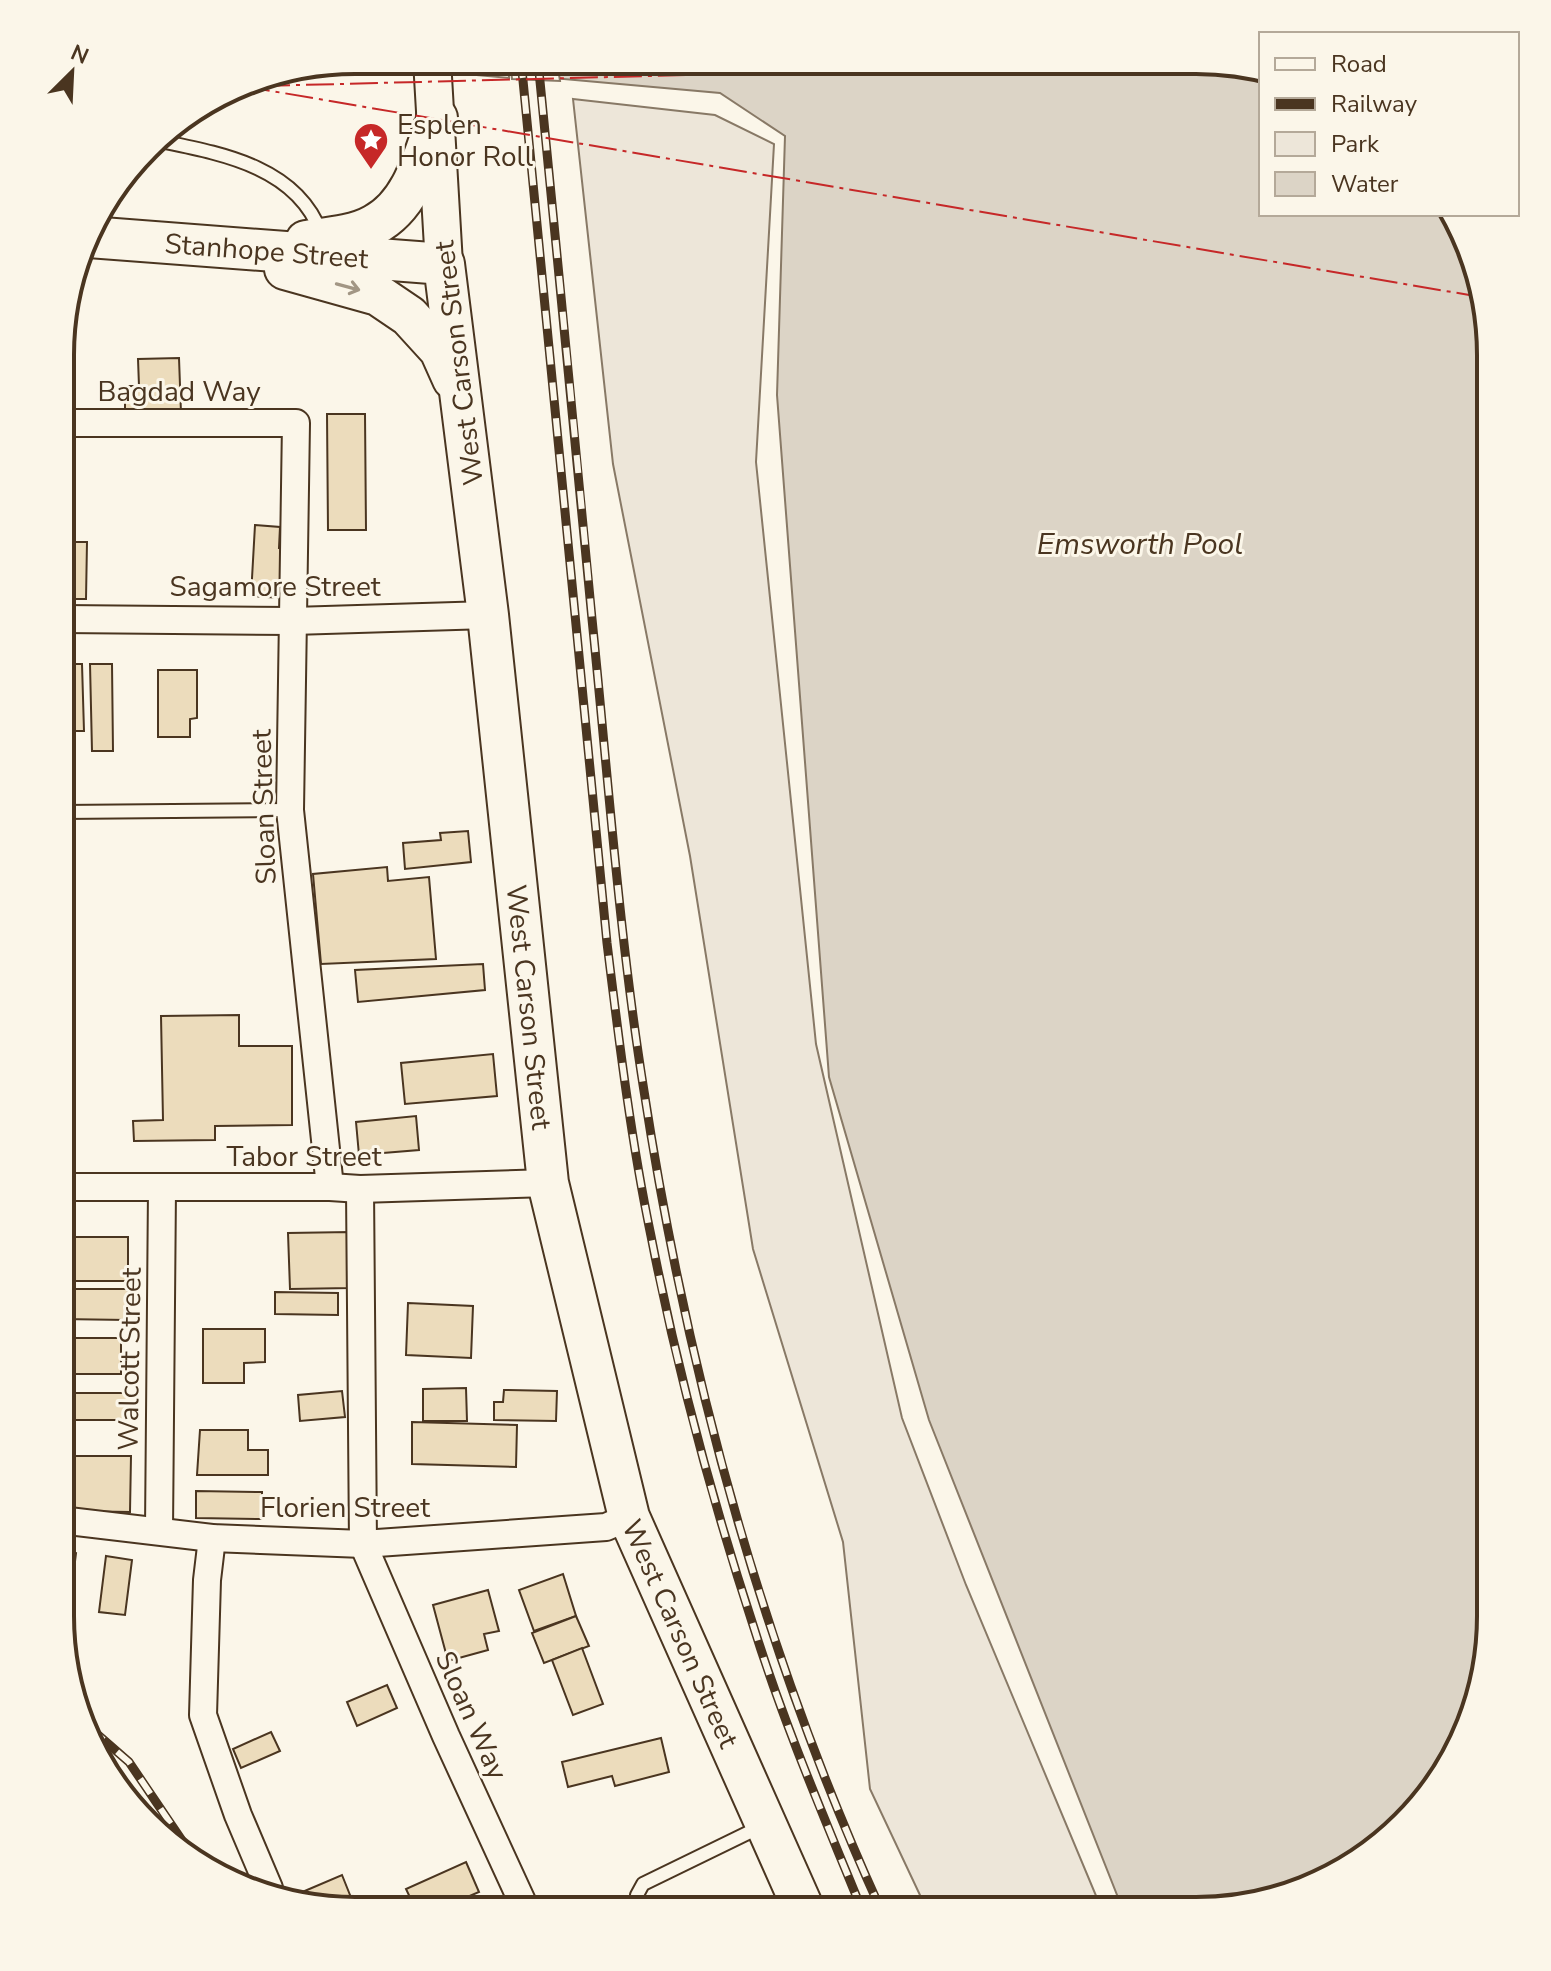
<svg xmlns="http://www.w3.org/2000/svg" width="1551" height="1971" font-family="'Nunito Sans',sans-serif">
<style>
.green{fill:#ede6d9;stroke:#887966;stroke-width:2}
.water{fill:#dcd4c6;stroke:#887966;stroke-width:2}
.pier{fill:#fbf6e9;stroke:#887966;stroke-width:2}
.building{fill:#ecdcbc;stroke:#4a3520;stroke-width:2}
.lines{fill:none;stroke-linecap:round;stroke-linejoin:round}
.lane-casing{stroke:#4a3520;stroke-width:16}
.street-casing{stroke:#4a3520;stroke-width:30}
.secondary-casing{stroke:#4a3520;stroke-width:40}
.primary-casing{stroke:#4a3520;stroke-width:44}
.lane{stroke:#fbf6e9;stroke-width:12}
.street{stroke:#fbf6e9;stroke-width:26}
.secondary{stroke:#fbf6e9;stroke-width:36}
.primary{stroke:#fbf6e9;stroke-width:40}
.rail-casing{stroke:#4a3520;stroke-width:9}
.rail{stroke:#fbf6e9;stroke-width:6;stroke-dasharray:18;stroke-linecap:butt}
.power{stroke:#c62828;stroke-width:2;stroke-dasharray:28 6 4 6;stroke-linecap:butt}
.oneway{stroke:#a29684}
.labels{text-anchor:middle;stroke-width:6;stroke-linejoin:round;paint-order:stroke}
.poi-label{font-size:28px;fill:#4a3520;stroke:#fbf6e9;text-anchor:start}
.street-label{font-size:28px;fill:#4a3520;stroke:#fbf6e9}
.water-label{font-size:30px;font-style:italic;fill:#4a3520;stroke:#fbf6e9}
.rim{fill:none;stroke:#4a3520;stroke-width:4}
</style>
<rect width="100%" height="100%" fill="#fbf6e9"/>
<path class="green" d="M 573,99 L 715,115 L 774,144 L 756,462 L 816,1044 L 902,1418 L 966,1585 L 1102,1910 L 927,1910 L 870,1789 L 843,1542 L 753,1249 L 690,856 L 613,464 Z"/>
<path class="water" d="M 354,60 L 1235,63 L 1261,72 L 1261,214 L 1453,214 L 1491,354 L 1490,1635 L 1476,1711 L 1442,1780 L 1343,1872 L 1215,1910 L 1123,1910 L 929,1420 L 829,1077 L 777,395 L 785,136 L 720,93 Z"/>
<g class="pier">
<path d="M 465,60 L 508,60 L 509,78 L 466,74 Z"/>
<path d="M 510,60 L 557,61 L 560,81 L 512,79 Z"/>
</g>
<g class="building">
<path d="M 179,358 L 181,413 L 125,415 L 125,386 L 139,386 L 138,359 Z"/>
<path d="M 327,414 L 365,414 L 366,530 L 328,530 Z"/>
<path d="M 255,525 L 280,527 L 279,548 L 285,548 L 282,598 L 251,596 Z"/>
<path d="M 62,542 L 87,542 L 86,599 L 62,599 Z"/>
<path d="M 62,664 L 82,664 L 84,731 L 62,731 Z"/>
<path d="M 90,664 L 112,664 L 113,751 L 92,751 Z"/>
<path d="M 158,670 L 197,670 L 197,718 L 190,719 L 190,737 L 158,737 Z"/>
<path d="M 468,831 L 471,862 L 405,869 L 403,843 L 441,840 L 440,833 Z"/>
<path d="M 387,867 L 388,881 L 429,877 L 436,959 L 321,964 L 313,874 Z"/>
<path d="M 483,964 L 485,990 L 358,1002 L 355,970 Z"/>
<path d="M 239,1015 L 239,1046 L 292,1046 L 292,1125 L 215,1126 L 215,1140 L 134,1141 L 133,1121 L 163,1120 L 161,1016 Z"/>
<path d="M 493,1054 L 497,1096 L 405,1104 L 401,1063 Z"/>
<path d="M 416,1116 L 419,1150 L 359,1155 L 356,1122 Z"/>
<path d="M 350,1232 L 351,1288 L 290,1289 L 288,1233 Z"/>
<path d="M 70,1237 L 128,1237 L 128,1281 L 69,1281 Z"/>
<path d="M 61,1289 L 128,1289 L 127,1320 L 61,1319 Z"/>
<path d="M 275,1292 L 338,1293 L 338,1315 L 275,1314 Z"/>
<path d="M 408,1303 L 473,1306 L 471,1358 L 406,1355 Z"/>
<path d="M 203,1329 L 265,1329 L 265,1362 L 244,1363 L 244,1383 L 203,1383 Z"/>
<rect x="61" y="1338" width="60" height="36"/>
<path d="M 466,1388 L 467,1421 L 423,1421 L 423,1389 Z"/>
<path d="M 504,1390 L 557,1391 L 556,1421 L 494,1420 L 494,1402 L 503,1402 Z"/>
<path d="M 342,1391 L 345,1417 L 300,1421 L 298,1395 Z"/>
<rect x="71" y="1393" width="60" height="27"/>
<path d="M 412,1422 L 517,1425 L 516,1467 L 412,1464 Z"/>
<path d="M 200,1430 L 248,1430 L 248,1450 L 268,1450 L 268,1475 L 197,1475 Z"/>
<path d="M 68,1456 L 131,1456 L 130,1512 L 68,1511 Z"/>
<path d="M 196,1491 L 262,1492 L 262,1519 L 196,1518 Z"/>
<path d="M 60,1551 L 76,1553 L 69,1611 L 60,1609 Z"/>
<path d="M 106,1556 L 132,1560 L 125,1615 L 99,1612 Z"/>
<path d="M 563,1574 L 576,1616 L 534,1631 L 519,1590 Z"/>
<path d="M 488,1590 L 499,1631 L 484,1634 L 488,1650 L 448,1661 L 433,1605 Z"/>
<path d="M 576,1616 L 589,1646 L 544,1663 L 532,1633 Z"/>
<path d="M 582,1648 L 603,1704 L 573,1715 L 552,1660 Z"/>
<path d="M 387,1685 L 397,1708 L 357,1726 L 347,1702 Z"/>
<path d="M 271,1732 L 280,1751 L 241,1768 L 233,1749 Z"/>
<path d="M 661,1738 L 669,1772 L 615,1786 L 612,1776 L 568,1787 L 562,1762 Z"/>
<path d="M 466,1862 L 479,1892 L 437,1910 L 416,1910 L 406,1889 Z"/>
<path d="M 342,1875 L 354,1905 L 335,1910 L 293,1896 Z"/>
</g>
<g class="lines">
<g class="lane-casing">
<g id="lane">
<path d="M 155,140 C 218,153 296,165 321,233"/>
<path d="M 62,812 L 290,810"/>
<path d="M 637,1910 L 637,1895 L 643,1884 L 760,1827"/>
</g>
</g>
<g class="street-casing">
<g id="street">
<path d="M 62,423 L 296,423 L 290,810 L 330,1187"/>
<path d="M 62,619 L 293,621 L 488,615"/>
<path d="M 61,1187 L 330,1187 L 360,1189 L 548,1183"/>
<path d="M 360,1189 L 363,1544 L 446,1736 L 526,1910"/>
<path d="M 60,1520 L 212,1538 L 363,1544 L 606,1527 L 629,1517"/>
<path d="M 159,1530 L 162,1189"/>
<path d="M 212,1538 L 207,1580 L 203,1715 L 238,1815 L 269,1888"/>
</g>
</g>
<g class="secondary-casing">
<path id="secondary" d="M 432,60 L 444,264"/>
</g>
<g class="primary-casing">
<g id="primary">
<path id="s1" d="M 89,237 L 444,264 L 488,615 L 548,1183 L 629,1517 L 804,1910"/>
<path d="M 306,241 C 327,238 355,236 374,225 C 413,205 424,155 437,118"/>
<path d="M 285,269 L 378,295 L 409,316 L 440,350 L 453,379"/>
</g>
</g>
<use href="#lane" class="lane"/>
<use href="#street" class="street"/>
<use href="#secondary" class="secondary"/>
<use href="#primary" class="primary"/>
<g class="rail-casing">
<g id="rail">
<path d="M 521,60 L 607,943 C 619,1041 631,1140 651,1236 C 677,1369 712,1500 754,1628 C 784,1724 824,1817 862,1910"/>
<path d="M 538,61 C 556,247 575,433 592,619 C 608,776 619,935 644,1091 C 687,1372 763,1651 881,1910"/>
<path d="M 90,1728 L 129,1762 L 198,1864"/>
</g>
</g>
<use href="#rail" class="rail"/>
<g class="power">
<path d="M 242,86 L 1475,296"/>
<path d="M 262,86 L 1193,62"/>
</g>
</g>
<defs><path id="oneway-shaft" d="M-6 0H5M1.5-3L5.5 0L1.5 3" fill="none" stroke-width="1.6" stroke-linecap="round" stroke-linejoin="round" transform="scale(2)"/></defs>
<use class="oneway" href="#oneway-shaft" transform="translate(348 287) rotate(15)"/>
<defs>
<g id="sight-pin" transform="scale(1.8)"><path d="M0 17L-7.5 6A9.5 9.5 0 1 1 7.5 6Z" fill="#c62828" stroke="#fbf6e9"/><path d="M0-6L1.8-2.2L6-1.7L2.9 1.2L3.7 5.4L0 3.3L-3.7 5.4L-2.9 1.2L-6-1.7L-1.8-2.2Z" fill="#fff"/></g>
</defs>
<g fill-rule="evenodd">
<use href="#sight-pin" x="371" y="140"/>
</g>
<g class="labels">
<g class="poi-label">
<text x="397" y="134">Esplen<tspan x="397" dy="32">Honor Roll</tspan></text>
</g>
<g class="street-label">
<text dy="10" stroke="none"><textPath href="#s1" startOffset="178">Stanhope Street</textPath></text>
<text transform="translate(458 363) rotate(-97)" y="10">West Carson Street</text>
<text x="179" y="401">Bagdad Way</text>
<text x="275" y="596">Sagamore Street</text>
<text transform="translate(263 807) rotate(-92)" y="10">Sloan Street</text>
<text dy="10" stroke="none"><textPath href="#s1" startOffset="1104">West Carson Street</textPath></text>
<text x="304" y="1166">Tabor Street</text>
<text transform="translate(129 1359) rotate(-89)" y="10">Walcott Street</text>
<text x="345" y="1517">Florien Street</text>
<text dy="10" stroke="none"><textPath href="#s1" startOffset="1752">West Carson Street</textPath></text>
<text transform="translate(472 1715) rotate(66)" y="10">Sloan Way</text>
</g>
<g class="water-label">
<text x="1140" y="554">Emsworth Pool</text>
</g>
</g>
<path d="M0 0H1551V1971H0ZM355 74H1196A281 281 0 0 1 1477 355V1616A281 281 0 0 1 1196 1897H355A281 281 0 0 1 74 1616V355A281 281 0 0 1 355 74Z" fill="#fbf6e9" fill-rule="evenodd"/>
<path class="rim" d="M355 74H1196A281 281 0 0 1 1477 355V1616A281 281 0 0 1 1196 1897H355A281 281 0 0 1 74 1616V355A281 281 0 0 1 355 74Z"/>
<rect x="1259" y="32" width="260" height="184" fill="#fbf6e9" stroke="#b4a999" stroke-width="2"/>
<rect x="1275" y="58" width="40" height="12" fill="#fbf6e9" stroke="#b4a999" stroke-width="2"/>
<text x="1331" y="72" font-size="24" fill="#4a3520">Road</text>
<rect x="1275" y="98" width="40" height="12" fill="#4a3520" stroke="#b4a999" stroke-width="2"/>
<text x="1331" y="112" font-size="24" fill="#4a3520">Railway</text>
<rect x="1275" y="132" width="40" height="24" fill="#ede6d9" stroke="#b4a999" stroke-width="2"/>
<text x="1331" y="152" font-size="24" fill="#4a3520">Park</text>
<rect x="1275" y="172" width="40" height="24" fill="#dcd4c6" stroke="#b4a999" stroke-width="2"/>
<text x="1331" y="192" font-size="24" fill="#4a3520">Water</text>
<g transform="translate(72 72) rotate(24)" stroke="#fbf6e9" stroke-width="6" paint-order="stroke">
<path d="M0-6L14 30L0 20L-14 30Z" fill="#4a3520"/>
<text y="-12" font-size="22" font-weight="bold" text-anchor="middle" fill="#4a3520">N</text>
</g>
</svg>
